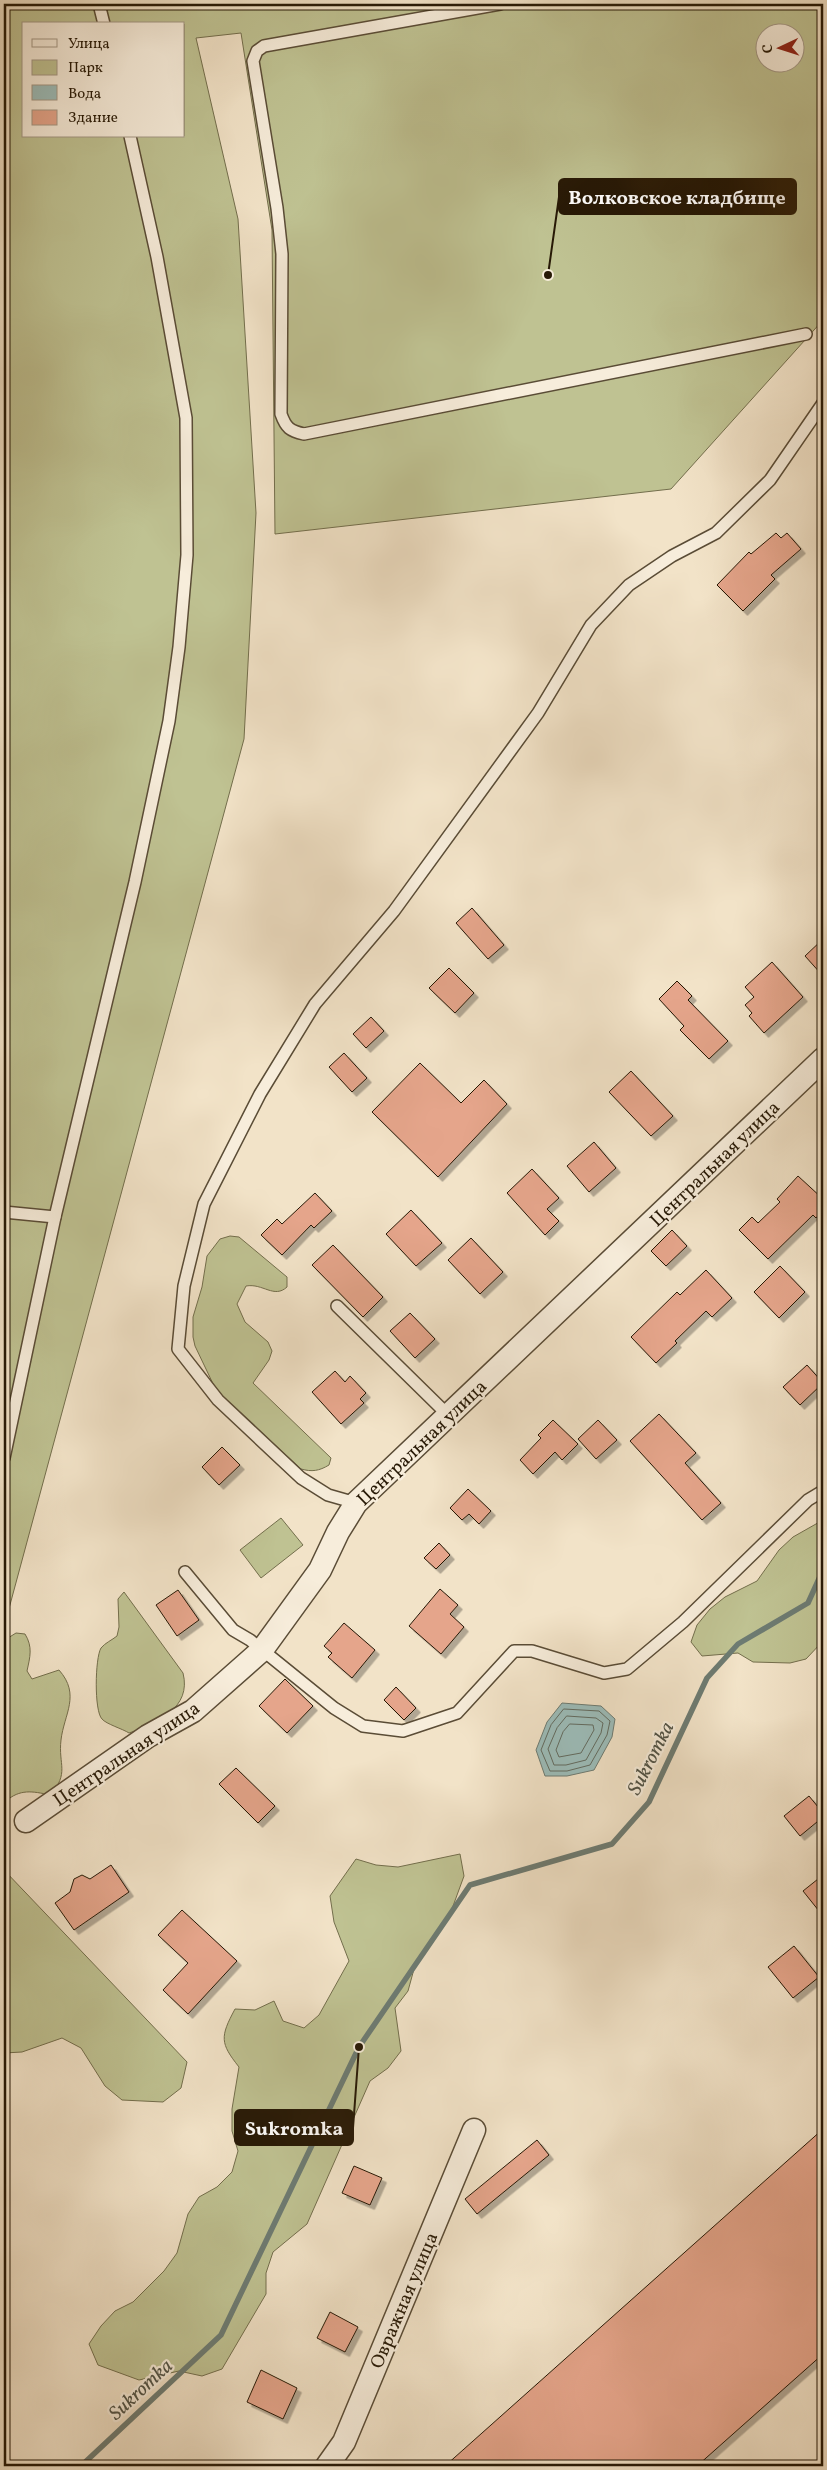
<svg xmlns="http://www.w3.org/2000/svg" width="827" height="2470" font-family="Vollkorn,serif">
<style>
.green{fill:#bfc292;stroke:#736e4c;fill-rule:evenodd}
.water{fill:#9cbdba;stroke:#6d7b72}
.lines{fill:none;stroke-linecap:round;stroke-linejoin:round}
.shore{stroke:#626b60;stroke-width:1}
.stream{stroke:#6d7b72;stroke-width:5.5}
.building{fill:#e5a58b;stroke:#271906;filter:url(#shadow)}
.lane-casing{stroke:#5a4c36;stroke-width:14}
.street-casing{stroke:#5a4c36;stroke-width:25}
.lane{stroke:#f7eddb;stroke-width:11}
.street{stroke:#f7eddb;stroke-width:22}
.labels{text-anchor:middle;stroke-width:4.5;stroke-linejoin:round;paint-order:stroke}
.street-label{font-size:19px;fill:#271906;stroke:#f7eddb}
.water-label{font-size:20px;font-style:italic;fill:#505245;stroke:#f7eddb}
.leader{fill:none;stroke:#271906;stroke-width:2}
.callout-dot{fill:#271906;stroke:#f7eddb;stroke-width:2}
.callout{fill:#271906;stroke:#271906;stroke-width:2}
.callout-label{font-size:20px;text-anchor:middle;font-weight:bold;fill:#fff}
</style>
<defs>
<filter id="shadow"><feDropShadow dx="4.5" dy="4.5" stdDeviation="0" flood-color="#0004"/></filter>
</defs>
<rect width="100%" height="100%" fill="#f2e3c8"/>
<filter id="stains"><feTurbulence type="fractalNoise" baseFrequency=".004" numOctaves="4"/><feColorMatrix values="0 0 0 0 .2 0 0 0 0 .09 0 0 0 0 .02 0 0 0 .5 -.17"/></filter>
<radialGradient id="worn" r=".72"><stop offset=".6" stop-color="#630" stop-opacity="0"/><stop offset="1" stop-color="#630" stop-opacity=".3"/></radialGradient>
<g class="green">
<path d="M 4,4 L 823,4 L 823,320 L 671,489 L 275,534 L 272,230 L 241,33 L 196,38 L 238,219 L 256,513 L 244,739 L 4,1627 ZM 24,24 L 184,24 L 184,136 L 24,136 ZM 764,32 L 794,32 L 794,62 L 764,62 Z"/>
<path d="M 230,1236 L 239,1237 L 287,1277 L 287,1287 C 274,1299 263,1283 246,1286 L 237,1304 L 245,1322 L 268,1342 L 272,1351 L 269,1360 L 253,1383 L 331,1458 L 329,1465 C 319,1471 312,1472 301,1469 L 216,1390 L 195,1346 L 193,1337 L 193,1317 L 202,1287 L 207,1256 L 220,1239 Z"/>
<path d="M 281,1518 L 303,1545 L 261,1578 L 240,1550 Z"/>
<path d="M 823,1520 L 823,1641 L 806,1659 L 790,1663 L 753,1662 L 738,1653 L 702,1656 L 691,1642 L 697,1625 L 710,1609 L 725,1597 L 757,1581 L 779,1550 L 793,1537 Z"/>
<path d="M 124,1592 L 183,1673 C 192,1708 157,1723 129,1733 C 123,1729 106,1724 102,1719 C 94,1711 95,1658 101,1648 C 105,1643 112,1640 117,1636 L 119,1627 L 118,1599 Z"/>
<path d="M 16,1633 L 25,1634 C 33,1647 30,1657 27,1671 L 32,1679 L 59,1670 C 81,1695 64,1714 61,1740 C 58,1765 70,1773 50,1795 C 32,1791 20,1789 6,1801 L 4,1818 L 4,1651 L 8,1638 Z"/>
<path d="M 460,1854 L 464,1876 L 449,1917 L 414,1969 L 408,1991 L 395,2008 L 401,2051 L 388,2068 L 370,2081 L 307,2224 L 273,2252 L 266,2273 L 266,2294 L 222,2369 L 202,2376 L 179,2371 L 139,2380 L 98,2365 L 89,2344 L 101,2326 L 115,2311 L 133,2302 L 164,2271 L 177,2253 L 188,2214 L 199,2197 L 217,2187 L 232,2172 L 238,2151 L 232,2131 L 232,2109 L 239,2067 C 220,2043 220,2037 235,2009 L 255,2010 L 274,2001 L 283,2021 L 304,2028 L 319,2015 L 349,1961 L 334,1922 L 330,1896 L 356,1859 L 376,1865 L 398,1867 Z"/>
<path d="M 4,1870 L 187,2062 L 181,2088 L 163,2102 L 122,2100 L 105,2086 L 81,2048 L 62,2038 L 22,2052 L 4,2053 Z"/>
</g>
<path class="water" d="M 562,1703 L 601,1706 L 615,1719 L 612,1737 L 594,1770 L 567,1776 L 545,1776 L 536,1750 L 547,1722 Z"/>
<g class="lines">
<g class="shore">
<path d="M 564,1709 L 599,1711 L 610,1721 L 607,1735 L 590,1765 L 567,1771 L 550,1771 L 541,1750 L 551,1725 Z"/>
<path d="M 567,1716 L 596,1718 L 603,1723 L 601,1733 L 586,1760 L 566,1765 L 554,1765 L 548,1749 L 557,1728 Z"/>
<path d="M 570,1724 L 593,1725 L 594,1730 L 581,1753 L 559,1757 L 556,1750 L 563,1732 Z"/>
</g>
<path class="stream" d="M 81,2466 L 221,2335 L 359,2047 L 470,1885 L 612,1844 L 649,1802 L 707,1678 L 738,1644 L 808,1603 L 823,1570"/>
</g>
<g class="building">
<path d="M 776,533 L 781,538 L 787,533 L 801,549 L 771,575 L 775,579 L 743,611 L 717,585 L 749,552 L 751,554 Z"/>
<path d="M 472,908 L 504,945 L 488,959 L 456,923 Z"/>
<path d="M 823,939 L 823,976 L 805,956 Z"/>
<path d="M 772,962 L 803,997 L 764,1033 L 749,1016 L 752,1013 L 745,1005 L 754,997 L 745,987 Z"/>
<path d="M 449,968 L 474,993 L 455,1013 L 429,988 Z"/>
<path d="M 677,981 L 692,996 L 688,1000 L 728,1041 L 709,1059 L 680,1030 L 684,1026 L 659,999 Z"/>
<path d="M 371,1017 L 384,1031 L 366,1048 L 353,1034 Z"/>
<path d="M 344,1053 L 367,1078 L 352,1092 L 329,1067 Z"/>
<path d="M 420,1063 L 461,1103 L 484,1080 L 507,1104 L 438,1177 L 372,1112 Z"/>
<path d="M 631,1071 L 673,1116 L 651,1136 L 609,1092 Z"/>
<path d="M 594,1142 L 616,1168 L 589,1192 L 567,1166 Z"/>
<path d="M 532,1169 L 559,1198 L 547,1209 L 559,1221 L 545,1235 L 507,1193 Z"/>
<path d="M 798,1176 L 823,1199 L 823,1210 L 816,1218 L 813,1215 L 768,1259 L 739,1230 L 752,1217 L 758,1223 L 780,1202 L 777,1199 Z"/>
<path d="M 315,1193 L 332,1211 L 314,1228 L 311,1225 L 282,1255 L 261,1235 L 277,1219 L 282,1224 Z"/>
<path d="M 411,1210 L 442,1243 L 416,1266 L 386,1234 Z"/>
<path d="M 672,1230 L 687,1246 L 666,1266 L 651,1251 Z"/>
<path d="M 471,1238 L 503,1272 L 480,1294 L 448,1260 Z"/>
<path d="M 333,1245 L 383,1297 L 363,1317 L 312,1265 Z"/>
<path d="M 780,1266 L 805,1292 L 779,1318 L 754,1292 Z"/>
<path d="M 706,1270 L 732,1298 L 712,1317 L 706,1311 L 675,1341 L 677,1343 L 656,1363 L 631,1337 L 677,1292 L 680,1295 Z"/>
<path d="M 410,1313 L 435,1339 L 415,1358 L 390,1331 Z"/>
<path d="M 807,1365 L 823,1383 L 800,1405 L 783,1387 Z"/>
<path d="M 335,1371 L 345,1382 L 350,1376 L 366,1393 L 360,1399 L 364,1403 L 341,1424 L 312,1392 Z"/>
<path d="M 659,1414 L 696,1453 L 685,1463 L 721,1503 L 702,1520 L 630,1441 Z"/>
<path d="M 553,1420 L 578,1444 L 562,1460 L 555,1452 L 533,1474 L 520,1460 L 541,1438 L 538,1435 Z"/>
<path d="M 598,1420 L 617,1440 L 596,1459 L 578,1439 Z"/>
<path d="M 222,1447 L 240,1465 L 219,1485 L 202,1467 Z"/>
<path d="M 468,1489 L 491,1511 L 479,1524 L 469,1514 L 462,1520 L 450,1508 Z"/>
<path d="M 439,1543 L 450,1555 L 436,1569 L 424,1558 Z"/>
<path d="M 440,1589 L 458,1605 L 450,1614 L 464,1627 L 441,1654 L 409,1626 Z"/>
<path d="M 178,1590 L 199,1620 L 177,1636 L 156,1605 Z"/>
<path d="M 344,1623 L 375,1650 L 352,1678 L 328,1657 L 332,1653 L 324,1646 Z"/>
<path d="M 285,1679 L 313,1706 L 287,1733 L 259,1706 Z"/>
<path d="M 396,1687 L 416,1708 L 404,1720 L 384,1700 Z"/>
<path d="M 236,1768 L 275,1806 L 258,1823 L 219,1784 Z"/>
<path d="M 809,1796 L 823,1813 L 823,1817 L 800,1836 L 784,1816 Z"/>
<path d="M 111,1865 L 129,1892 L 74,1930 L 55,1903 L 70,1892 L 74,1879 L 82,1875 L 90,1879 Z"/>
<path d="M 823,1875 L 823,1916 L 803,1891 Z"/>
<path d="M 182,1910 L 237,1961 L 188,2014 L 163,1990 L 188,1963 L 158,1935 Z"/>
<path d="M 794,1946 L 819,1977 L 793,1998 L 768,1967 Z"/>
<path d="M 823,2129 L 823,2354 L 697,2466 L 445,2466 Z"/>
<path d="M 537,2140 L 549,2155 L 477,2214 L 465,2199 Z"/>
<path d="M 354,2166 L 382,2178 L 370,2205 L 342,2193 Z"/>
<path d="M 330,2312 L 358,2327 L 345,2352 L 317,2338 Z"/>
<path d="M 261,2370 L 297,2388 L 283,2419 L 247,2402 Z"/>
</g>
<g class="lines">
<g class="lane-casing">
<g id="lane">
<path d="M 99,4 L 104,24"/>
<path d="M 500,4 L 264,46 L 257,51 L 253,61 L 277,208 L 282,254 L 281,414 C 286,428 290,431 304,434 L 806,334"/>
<path d="M 4,1212 L 55,1217"/>
<path d="M 337,1306 L 448,1415"/>
<path d="M 4,1458 L 55,1217 L 135,882 L 169,721 L 179,647 L 187,555 L 186,418 L 157,257 L 130,136"/>
<path d="M 356,1503 L 328,1495 L 301,1478 L 218,1400 L 178,1349 L 184,1286 L 204,1204 L 260,1094 L 315,1004 L 394,911 L 538,713 L 591,625 L 629,585 L 672,556 L 716,533 L 770,480 L 823,403"/>
<path d="M 185,1572 L 233,1630 L 250,1640 L 334,1708 L 363,1726 L 403,1731 L 457,1713 L 514,1651 L 532,1651 L 604,1673 L 627,1669 L 683,1622 L 808,1500 L 823,1491"/>
</g>
</g>
<g class="street-casing">
<g id="street">
<path d="M 26,1821 L 148,1736 L 193,1711 L 262,1650 L 320,1570 L 338,1532 L 356,1503 L 823,1059"/>
<path d="M 327,2466 L 344,2442 L 474,2130"/>
</g>
</g>
<use href="#lane" class="lane"/>
<use href="#street" class="street"/>
</g>
<g class="labels">
<g class="street-label">
<text transform="translate(714 1163) rotate(-44)" y="7">Центральная улица</text>
<text transform="translate(421 1442) rotate(-44)" y="7">Центральная улица</text>
<text transform="translate(126 1753) rotate(-34)" y="7">Центральная улица</text>
<text transform="translate(403 2300) rotate(-67)" y="7">Овражная улица</text>
</g>
<g class="water-label">
<text transform="translate(650 1758) rotate(-63)" y="7">Sukromka</text>
<text transform="translate(140 2389) rotate(-43)" y="7">Sukromka</text>
</g>
</g>
<path class="leader" d="M548 275L559 197M359 2047L353 2128"/>
<g class="callout-dot">
<circle cx="548" cy="275" r="5"/>
<circle cx="359" cy="2047" r="5"/>
</g>
<g class="callout">
<rect x="559" y="179" width="237" height="35" rx="5"/>
<rect x="235" y="2110" width="118" height="35" rx="5"/>
</g>
<g class="callout-label">
<text x="677" y="204">Волковское кладбище</text>
<text x="294" y="2135">Sukromka</text>
</g>
<rect width="827" height="2470" fill="none" stroke="#f2e3c8" stroke-width="20"/>
<rect x="5" y="5" width="817" height="2460" fill="none" stroke="#271906" stroke-width="2.5"/>
<rect x="10" y="10" width="807" height="2450" fill="none" stroke="#271906"/>
<rect x="22" y="22" width="162" height="115" fill="#f7eddb" stroke="#a49886"/>
<rect x="32" y="39" width="25" height="8" fill="#f7eddb" stroke="#a49886"/>
<text x="68" y="48" font-size="15" fill="#271906">Улица</text>
<rect x="32" y="60" width="25" height="15" fill="#bfc292" stroke="#a49886"/>
<text x="68" y="72" font-size="15" fill="#271906">Парк</text>
<rect x="32" y="85" width="25" height="15" fill="#9cbdba" stroke="#a49886"/>
<text x="68" y="98" font-size="15" fill="#271906">Вода</text>
<rect x="32" y="110" width="25" height="15" fill="#e5a58b" stroke="#a49886"/>
<text x="68" y="122" font-size="15" fill="#271906">Здание</text>
<g transform="translate(780 48) rotate(266)"><circle r="24" fill="#f7eddb" stroke="#a49886"/>
<path d="M0-4L9 19L0 12L-9 19Z" fill="#8f2418"/>
<text y="-8" font-size="14" font-weight="bold" text-anchor="middle" fill="#271906">С</text>
</g>
<rect width="100%" height="100%" filter="url(#stains)"/>
<rect width="100%" height="100%" fill="url(#worn)"/>
</svg>
